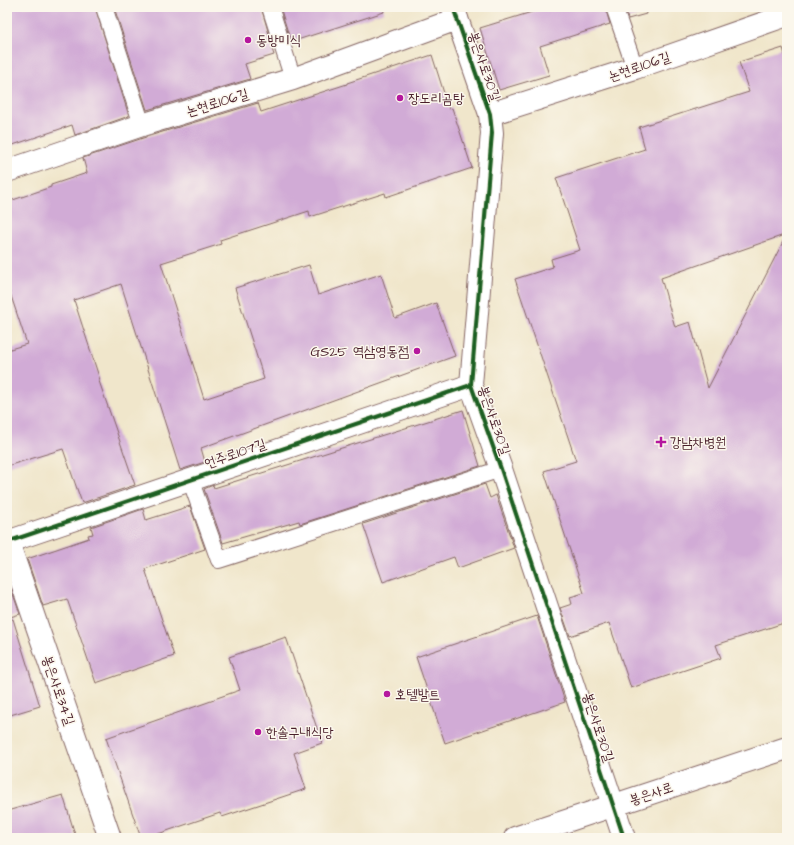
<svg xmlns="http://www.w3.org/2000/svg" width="794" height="845" font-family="'Architects Daughter','Poor Story',sans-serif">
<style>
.building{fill:#d1abd6;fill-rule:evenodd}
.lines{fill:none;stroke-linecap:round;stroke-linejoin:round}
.service-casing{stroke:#846563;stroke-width:18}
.minor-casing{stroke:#846563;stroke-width:24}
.secondary-casing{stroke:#846563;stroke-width:24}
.service{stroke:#fff;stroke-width:16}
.minor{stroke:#fff;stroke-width:22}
.secondary{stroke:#fff;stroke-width:22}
.cycleway-casing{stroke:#fbf7ec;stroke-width:6}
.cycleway{stroke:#1b5e20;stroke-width:4}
.poi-dot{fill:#b5179e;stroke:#fbf7ec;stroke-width:1.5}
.labels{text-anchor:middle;stroke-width:3;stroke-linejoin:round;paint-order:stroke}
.poi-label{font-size:14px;fill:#4a1f2b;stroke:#fbf7ec;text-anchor:start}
.street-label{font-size:14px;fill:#4a1f2b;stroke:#fbf7ec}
</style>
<rect width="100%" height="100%" fill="#fbf7ec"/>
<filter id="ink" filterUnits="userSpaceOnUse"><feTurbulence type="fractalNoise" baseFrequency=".025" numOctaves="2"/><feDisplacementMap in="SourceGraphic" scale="8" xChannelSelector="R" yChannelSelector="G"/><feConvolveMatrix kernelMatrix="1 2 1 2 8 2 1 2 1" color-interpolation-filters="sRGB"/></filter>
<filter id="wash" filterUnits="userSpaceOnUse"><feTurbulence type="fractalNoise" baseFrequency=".012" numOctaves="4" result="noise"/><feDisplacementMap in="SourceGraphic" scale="16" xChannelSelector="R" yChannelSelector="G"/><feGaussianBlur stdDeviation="0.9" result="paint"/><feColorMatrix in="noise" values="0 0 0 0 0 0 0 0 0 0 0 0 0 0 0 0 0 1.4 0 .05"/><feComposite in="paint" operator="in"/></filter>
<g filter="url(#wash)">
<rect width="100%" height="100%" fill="#f0e6cb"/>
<g id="blocks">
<g class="building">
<path d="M 7,7 L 95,7 L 129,116 L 75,135 L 72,125 L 7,147 Z"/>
<path d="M 114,7 L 261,7 L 273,48 L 272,49 L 274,55 L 245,64 L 250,79 L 147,110 Z"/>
<path d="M 280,7 L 383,7 L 384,12 L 291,42 Z"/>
<path d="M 548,7 L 605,7 L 610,24 L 540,46 L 549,75 L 499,90 L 480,28 Z"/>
<path d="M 624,7 L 645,7 L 646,14 L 628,19 Z"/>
<path d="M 783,48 L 787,62 L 787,622 L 716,645 L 721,658 L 631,688 L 609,623 L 570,636 L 560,608 L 572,604 L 570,597 L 584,593 L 544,471 L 576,461 L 515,279 L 553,267 L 551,259 L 580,250 L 556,178 L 645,149 L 639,127 L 749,92 L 739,62 ZM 787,234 L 708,388 L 690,322 L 675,327 L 661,278 Z"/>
<path d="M 432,55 L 449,109 L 452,108 L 472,168 L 386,197 L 385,193 L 310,217 L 309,211 L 220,240 L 221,244 L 161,263 L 204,399 L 264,379 L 235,288 L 309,265 L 318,295 L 381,274 L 395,318 L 436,303 L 455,356 L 201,448 L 205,462 L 180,470 L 121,284 L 74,300 L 100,380 L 99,381 L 135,485 L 82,503 L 63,449 L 7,466 L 7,350 L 27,344 L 7,284 L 7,202 L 51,187 L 51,185 L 87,173 L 83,158 L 146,137 L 258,103 L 261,112 L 347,84 L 347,83 Z"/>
<path d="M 463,410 L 480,466 L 300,524 L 299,521 L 223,543 L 204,489 L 213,485 L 214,488 Z"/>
<path d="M 485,484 L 490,498 L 496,495 L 514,548 L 458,568 L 454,557 L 383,582 L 363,524 Z"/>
<path d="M 190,506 L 205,549 L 145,569 L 174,656 L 96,683 L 67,599 L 43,606 L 27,559 L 89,538 L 88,535 L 93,534 L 91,527 L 143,509 L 146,520 Z"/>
<path d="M 7,577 L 20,614 L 7,618 Z"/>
<path d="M 537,616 L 565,702 L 445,743 L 416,657 Z"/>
<path d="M 13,619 L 40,706 L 7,716 L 7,620 Z"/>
<path d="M 286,637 L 322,743 L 294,753 L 306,789 L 222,817 L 220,813 L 146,838 L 141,838 L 106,738 L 214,700 L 214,699 L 240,690 L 229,657 Z"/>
<path d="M 63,795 L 76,838 L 7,838 L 7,811 Z"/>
</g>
</g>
</g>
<g filter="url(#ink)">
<use href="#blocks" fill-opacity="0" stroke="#846563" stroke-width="1"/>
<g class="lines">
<g class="service-casing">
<g id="service">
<path d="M 104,7 L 142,125"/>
<path d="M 270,7 L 293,79"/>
<path d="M 614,7 L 635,68"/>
<path d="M 190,479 L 219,560 L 501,469"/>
</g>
</g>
<g class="minor-casing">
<g id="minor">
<path d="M 453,7 L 490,114 L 492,133 L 471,385 L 501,469 L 624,838"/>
<path d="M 490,114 L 635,68 L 787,15"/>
<path d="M 7,171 L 142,125 L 293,79 L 457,19"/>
<path d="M 7,542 L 471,385"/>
<path d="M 8,542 L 110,838"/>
</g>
</g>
<g class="secondary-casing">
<path id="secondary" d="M 515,838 L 787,748"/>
</g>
<use href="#service" class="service"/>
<use href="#minor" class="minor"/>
<use href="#secondary" class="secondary"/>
<g class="cycleway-casing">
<g id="cycleway">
<path d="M 453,7 L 490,114 L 492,133 L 471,385 L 501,469 L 624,838"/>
<path d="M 7,542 L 471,385"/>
</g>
</g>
<use href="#cycleway" class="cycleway"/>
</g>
</g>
<g class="poi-dot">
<circle cx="248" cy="40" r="4"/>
<circle cx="400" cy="98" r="4"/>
<circle cx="417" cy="351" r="4"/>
<path d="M659 436h4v4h4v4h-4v4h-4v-4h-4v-4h4z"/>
<circle cx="387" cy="694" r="4"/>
<circle cx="258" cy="732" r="4"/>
</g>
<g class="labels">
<g class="poi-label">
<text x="256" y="45">동방미식</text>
<text x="408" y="103">장도리곰탕</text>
<text x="409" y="356" text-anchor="end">GS25 역삼영동점</text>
<text x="670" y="447">강남차병원</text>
<text x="395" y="699">호텔발트</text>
<text x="266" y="737">한솔구내식당</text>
</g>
<g class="street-label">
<text transform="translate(485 66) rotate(71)" y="5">봉은사로30길</text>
<text transform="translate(639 66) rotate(-19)" y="5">논현로106길</text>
<text transform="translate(217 102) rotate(-17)" y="5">논현로106길</text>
<text transform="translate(495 420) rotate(71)" y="5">봉은사로30길</text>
<text transform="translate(235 453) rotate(-19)" y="5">언주로107길</text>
<text transform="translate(59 690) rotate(71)" y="5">봉은사로34길</text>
<text transform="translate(599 727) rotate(72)" y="5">봉은사로30길</text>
<text transform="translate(651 793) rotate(-18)" y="5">봉은사로</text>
</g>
</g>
<rect width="794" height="845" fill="none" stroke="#fbf7ec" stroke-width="24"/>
</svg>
